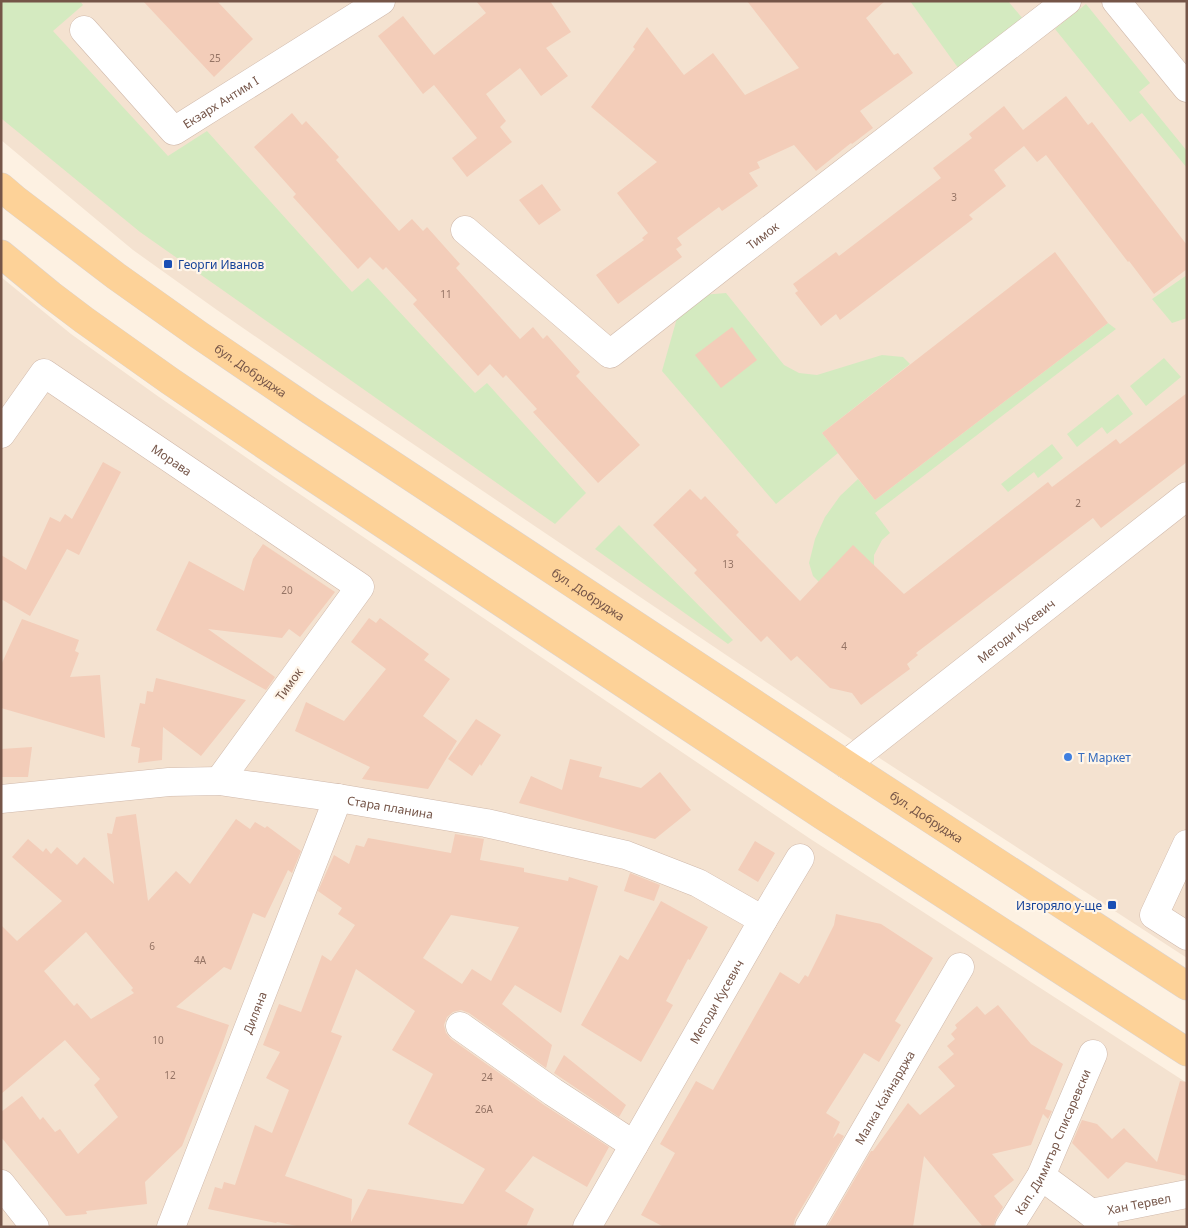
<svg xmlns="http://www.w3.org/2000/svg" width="1188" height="1228" font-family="'Noto Sans',sans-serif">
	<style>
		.residential { fill: #f4e2d0 }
		.green { fill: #d4eac0 }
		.building { fill: #f3cdb9; fill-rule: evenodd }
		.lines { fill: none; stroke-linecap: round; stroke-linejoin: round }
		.minor-casing { stroke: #d0b9ab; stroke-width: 29 }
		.major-casing { stroke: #dbd3cf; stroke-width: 29 }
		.minor { stroke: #fff; stroke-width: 28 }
		.major { stroke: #fdd298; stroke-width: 28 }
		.transit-dot { fill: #1a4fb4; stroke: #fff5e8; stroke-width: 2 }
		.shop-dot { fill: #3f7fe0; stroke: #fff5e8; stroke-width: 2 }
		.labels { text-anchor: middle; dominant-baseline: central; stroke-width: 4.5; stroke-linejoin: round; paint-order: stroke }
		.number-label { font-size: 10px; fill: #947364 }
		.street-label { font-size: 12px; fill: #755548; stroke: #fff5e8 }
		.transit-label { font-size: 12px; fill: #164399; stroke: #fff5e8; text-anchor: start }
		.shop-label { font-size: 12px; fill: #366cbe; stroke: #fff5e8; text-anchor: start }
	</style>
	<rect width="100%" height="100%" fill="#fdf1e2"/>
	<path class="residential" d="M1,1H1187V958L864,748L330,388L217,310L133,250L1,140Z
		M1,277L71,334L159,397L273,476L809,838L1187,1083V1227H1Z"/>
	<path class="green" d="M1,1H80L83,5L53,31L168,156L207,131L352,292L368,278L475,393L487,383L586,493L555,524L140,232L2,119Z
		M910,1H1008L1023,19L961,72Z
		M1086,4L1150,83L1139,92L1187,151V168L1142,113L1130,122L1055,29Z
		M1187,275V318L1172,323L1152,299Z
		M726,293L784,365L799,373L817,375L882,355L903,357L910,364L822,433L838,453L776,504L662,371L677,318L702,295Z
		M1108,323L1116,329L875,513L890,533L882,540L874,555V565L844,607L813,576L809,563L815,539L825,517L840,496L858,479L875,500Z
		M1164,358L1181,377L1146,406L1130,386Z
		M1118,394L1133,414L1107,434L1102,427L1077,447L1067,434Z
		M1052,444L1063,458L1038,478L1034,472L1008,492L1001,484Z
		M619,525L733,640L728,644L595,549Z"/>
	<path class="building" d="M143,1H217L253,39L214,77Z
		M476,1H550L571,32L546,48L568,76L541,96L520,68L486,94L506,121L500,127L512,142L467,177L452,158L477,138L434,85L423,94L378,36L403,16L434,55L486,13Z
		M747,1H885L866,18L894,55L898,53L913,73L860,111L873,128L852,144L851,143L816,171L794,145L757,162L760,168L749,173L758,186L722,211L719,207L677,238L682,245L676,249L682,257L618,304L596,275L644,240L642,238L648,233L617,193L657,162L591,107L635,49L633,47L647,27L684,75L713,53L745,95L799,68Z
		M1066,96L1088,125L1092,122L1187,245V269L1154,294L1129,261L1128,262L1046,155L1037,162L1024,146L994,170L1006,186L969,215L973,219L840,320L836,314L821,326L795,293L798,291L793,284L836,252L839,256L941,178L933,168L972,138L969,134L1004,106L1023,130Z
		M292,113L302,125L306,121L339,157L336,160L399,231L412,219L423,231L427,227L460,264L456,268L520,339L533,327L543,339L547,335L580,372L576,376L640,445L598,483L533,412L537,409L506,375L503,378L490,364L478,376L413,304L417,300L386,267L383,270L370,257L358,269L293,197L296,194L254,147Z
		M542,184L561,210L539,225L519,200Z
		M1055,252L1108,323L875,500L822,433Z
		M732,327L757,360L721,388L695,355Z
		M1187,393V462L1101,528L1093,518L916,653L918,655L907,664L910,669L861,705L852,693L830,688L797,656L791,661L767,636L761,642L694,573L697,570L653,525L690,489L701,500L705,496L739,532L736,535L800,601L853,545L904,594L1048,482L1052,487L1116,439L1120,444Z
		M103,462L121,472L79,555L67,549L30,616L1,599V555L26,570L50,517L60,522L65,514L72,519Z
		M263,544L335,592L300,637L289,629L282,638L208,629L275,677L266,690L156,630L189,561L244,591L253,559Z
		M369,618L376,623L380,618L429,654L424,660L450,679L423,716L457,741L428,789L362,779L370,767L295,731L306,702L344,721L386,669L351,642Z
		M22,619L79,640L75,651L79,653L70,677L100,675L105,738L1,708V665Z
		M156,678L246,700L201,756L163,727L162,760L138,763L140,748L131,746L140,703L145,704L147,691L153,692Z
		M476,719L501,735L481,766L480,764L472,776L448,759Z
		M32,747L28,777H1V749Z
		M570,759L602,767L599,777L641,788L660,772L691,810L655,839L519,803L531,776L562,790Z
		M136,814L148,901L176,871L190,884L236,819L250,829L255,822L265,828L267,826L301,851L292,873L288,870L265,918L253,913L231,970L224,967L176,1007L229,1025L221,1048L182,1146L145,1182L147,1204L86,1211L87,1214L66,1216L1,1137V1112L22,1096L40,1120L43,1117L55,1132L60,1129L78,1154L118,1117L94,1085L100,1079L65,1040L1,1094V925L17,941L62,901L12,857L28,839L43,852L46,848L51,854L57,847L77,865L84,857L114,884L107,833L112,834L116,817ZM86,932L133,988L131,990L134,993L91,1019L77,1003L74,1006L44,971Z
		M455,834L484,839L480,860L524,868V872L568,881L569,877L598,886L561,1013L515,985L502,1004L552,1045L546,1068L469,1013L461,1010L453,1012L447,1017L444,1025L446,1033L451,1039L544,1105L609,1147L587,1187L533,1156L505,1191L534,1209L526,1227H302L277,1222L276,1223L208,1209L215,1187L222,1189L224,1182L235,1185L255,1125L272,1133L289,1090L266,1078L280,1052L263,1045L279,1004L301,1012L322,955L331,961L355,925L338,914L342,908L318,891L334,855L349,864L356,845L364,847L368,838L451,853ZM451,915L519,927L491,981L472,969L462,984L423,958ZM356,969L415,1011L392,1050L433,1074L408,1124L485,1169L463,1204L368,1189L351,1222L352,1199L285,1176L342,1036L331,1032Z
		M755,841L775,853L758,882L738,870Z
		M630,873L660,885L654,901L624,891Z
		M661,901L708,927L690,960L688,959L666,1001L673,1005L641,1062L581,1025L620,955L628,960Z
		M836,914L881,924L933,958L895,1021L901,1025L879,1062L864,1053L826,1113L840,1122L833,1138L838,1133L844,1136L795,1219L793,1227H664L641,1215L675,1153L660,1144L696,1081L713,1090L780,972L799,984L805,975L808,977L834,925Z
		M998,1005L1031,1044L1063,1064L1045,1109L1052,1111L1048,1119L1043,1114L1031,1145L992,1154L1014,1180L994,1196L1003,1207L996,1219L993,1227H983L924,1156L913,1227H827L871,1151H873L908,1103L920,1115L955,1086L938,1067L954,1054L947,1046L955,1039L951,1034L957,1028L955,1025L977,1006L985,1015Z
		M564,1055L626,1105L619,1117L554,1073Z
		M1180,1081L1187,1082V1176L1126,1162L1108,1179L1072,1143L1082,1120L1097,1124L1112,1139L1124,1128L1157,1162Z"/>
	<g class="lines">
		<defs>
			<g id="minor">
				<path d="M1116,1L1187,88"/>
				<path id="s1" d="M84,30L174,131L381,1"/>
				<path id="s2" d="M465,230L610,354L725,264L1067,1"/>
				<path id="s3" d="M1,434L44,373L360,587L219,781"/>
				<path id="s4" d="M846,764L1187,496"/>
				<path id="s5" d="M1,799L169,782L219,781L338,798L486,823L626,855L698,883L763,920"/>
				<path d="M1187,844L1154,915L1187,936"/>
				<path d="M460,1026L553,1092L634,1145"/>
				<path d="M1041,1176L1091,1213L1104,1226"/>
				<path d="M1,1184L35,1227"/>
				<path id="s6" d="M1091,1213L1187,1194"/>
				<path id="s7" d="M171,1227L338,798"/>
				<path id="s8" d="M587,1227L763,920L800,858"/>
				<path id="s9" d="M809,1227L960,967"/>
				<path id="s10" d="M1009,1227L1041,1176L1093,1054"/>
			</g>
			<g id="major">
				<path id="s11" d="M1,187L15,199L116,276L199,335L311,411L846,764L1187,986"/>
				<path d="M1,254L51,295L84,320L170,381L285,459L823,816L1187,1052"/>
			</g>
		</defs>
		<use href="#minor" class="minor-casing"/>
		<use href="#major" class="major-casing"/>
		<use href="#minor" class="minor"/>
		<use href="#major" class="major"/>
	</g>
	<g class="transit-dot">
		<rect x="163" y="259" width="10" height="10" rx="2.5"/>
		<rect x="1107" y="900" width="10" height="10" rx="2.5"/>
	</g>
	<circle class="shop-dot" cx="1068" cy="757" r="5"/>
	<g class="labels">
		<g class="number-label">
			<text x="215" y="58">25</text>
			<text x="954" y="197">3</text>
			<text x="446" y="294">11</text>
			<text x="1078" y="503">2</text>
			<text x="728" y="564">13</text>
			<text x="287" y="590">20</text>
			<text x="844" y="646">4</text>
			<text x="152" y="946">6</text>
			<text x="200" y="960">4А</text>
			<text x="158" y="1040">10</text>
			<text x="170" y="1075">12</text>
			<text x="487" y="1077">24</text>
			<text x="484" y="1109">26А</text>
		</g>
		<g class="street-label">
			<text stroke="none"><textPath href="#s1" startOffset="190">Екзарх Антим I</textPath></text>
			<text stroke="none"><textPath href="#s2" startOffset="384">Тимок</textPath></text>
			<text stroke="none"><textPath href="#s11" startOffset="310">бул. Добруджа</textPath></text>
			<text stroke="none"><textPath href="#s3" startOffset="229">Морава</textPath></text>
			<text stroke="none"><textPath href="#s11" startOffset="715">бул. Добруджа</textPath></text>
			<text stroke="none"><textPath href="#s4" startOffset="216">Методи Кусевич</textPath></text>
			<text transform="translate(289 684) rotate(-54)">Тимок</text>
			<text stroke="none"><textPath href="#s5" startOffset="392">Стара планина</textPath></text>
			<text stroke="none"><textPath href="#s11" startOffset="1120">бул. Добруджа</textPath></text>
			<text stroke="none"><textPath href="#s8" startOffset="260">Методи Кусевич</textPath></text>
			<text stroke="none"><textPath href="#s7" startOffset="230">Диляна</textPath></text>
			<text stroke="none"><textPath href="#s9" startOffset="150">Малка Кайнарджа</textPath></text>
			<text stroke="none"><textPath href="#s10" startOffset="96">Кап. Димитър Списаревски</textPath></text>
			<text stroke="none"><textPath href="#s6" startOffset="49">Хан Тервел</textPath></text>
		</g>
		<g class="transit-label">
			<text x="178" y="264">Георги Иванов</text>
			<text x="1102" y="905" text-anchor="end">Изгоряло у-ще</text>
		</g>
		<g class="shop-label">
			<text x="1078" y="757">Т Маркет</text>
		</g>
	</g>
	<rect width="1188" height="1228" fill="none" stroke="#755548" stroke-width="5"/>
</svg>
